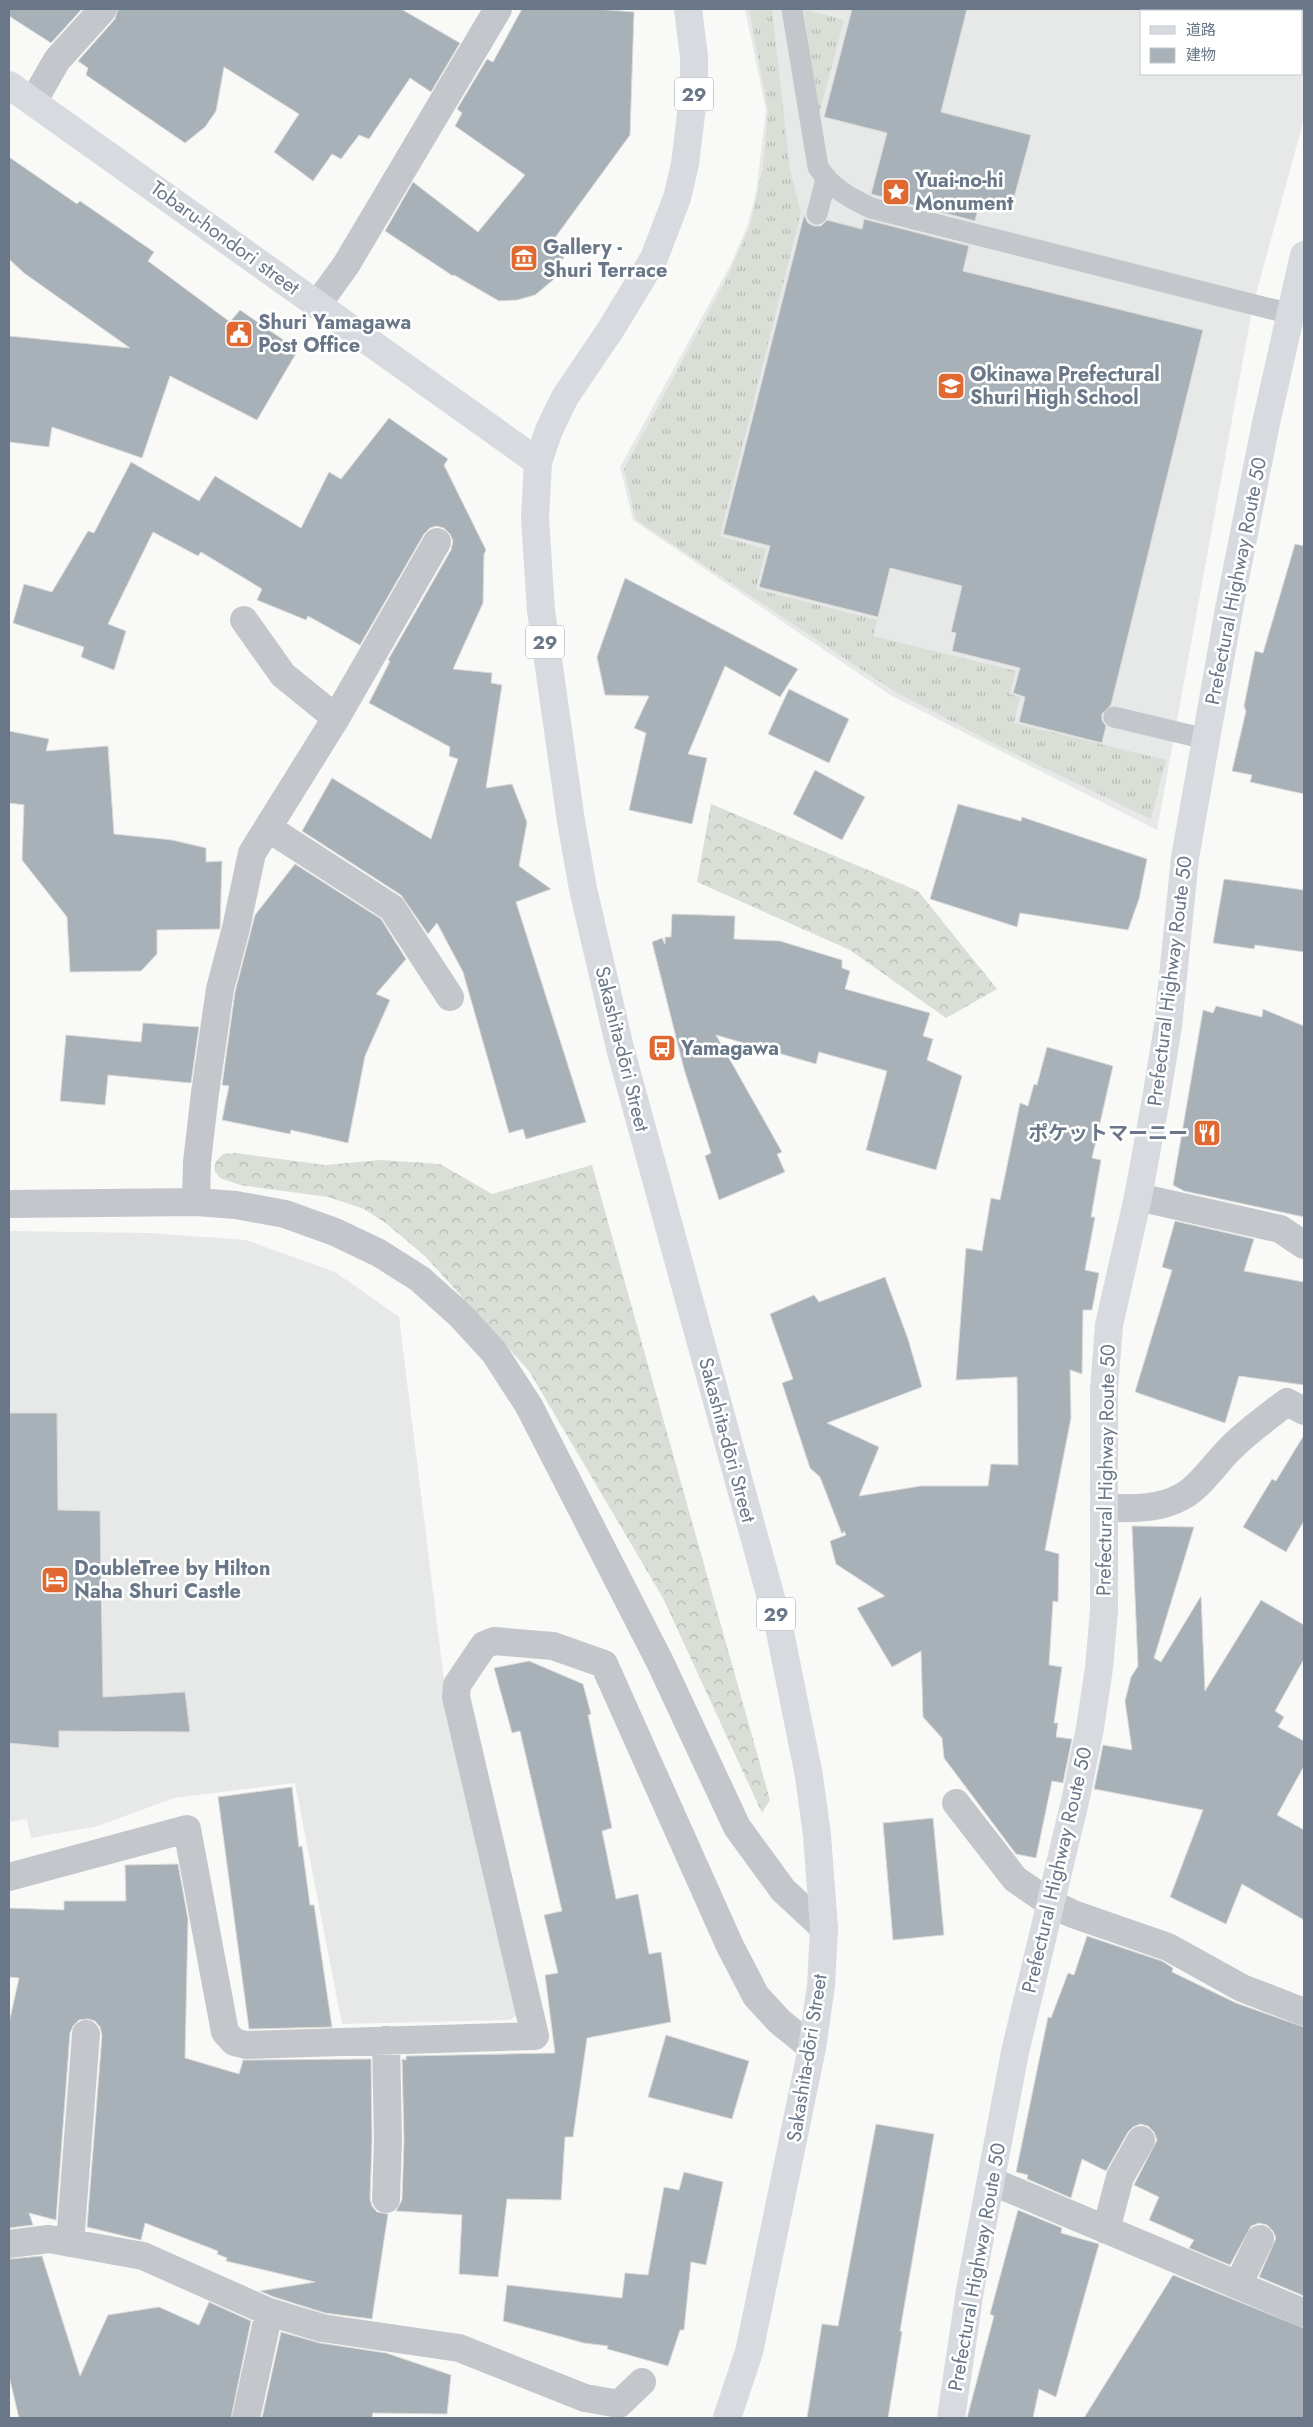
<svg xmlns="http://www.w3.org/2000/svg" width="1313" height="2427" font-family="Jost,'Noto Sans JP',sans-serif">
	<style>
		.built { fill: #e7e8e8; fill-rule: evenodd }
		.grass { fill: url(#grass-tufts) }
		.forest { fill: url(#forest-crowns) }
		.building { fill: #a9b1b8; stroke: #dbdbd9 }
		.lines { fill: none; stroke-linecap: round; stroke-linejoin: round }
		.lane { stroke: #c3c6cb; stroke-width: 21 }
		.street { stroke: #c3c6cb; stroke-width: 28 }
		.secondary { stroke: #d7dbdf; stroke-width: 28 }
		.primary { stroke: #d7dbdf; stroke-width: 28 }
		.labels { text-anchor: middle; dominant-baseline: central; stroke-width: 5; stroke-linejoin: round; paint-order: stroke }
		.shield { fill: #fff; stroke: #96a0ac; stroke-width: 1 }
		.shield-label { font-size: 19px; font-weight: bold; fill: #697788 }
		.poi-label { font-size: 20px; font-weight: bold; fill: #697788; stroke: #fff; text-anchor: start }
		.street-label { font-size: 20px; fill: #697788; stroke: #fff }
	</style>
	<defs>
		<pattern id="grass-tufts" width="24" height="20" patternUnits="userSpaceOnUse" patternTransform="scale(1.25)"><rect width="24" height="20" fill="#d9ded6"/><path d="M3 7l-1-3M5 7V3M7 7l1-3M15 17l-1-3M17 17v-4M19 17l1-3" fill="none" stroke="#b4b9b3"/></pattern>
		<pattern id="forest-crowns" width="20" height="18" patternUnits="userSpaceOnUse" patternTransform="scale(1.25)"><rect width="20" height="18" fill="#d9ded6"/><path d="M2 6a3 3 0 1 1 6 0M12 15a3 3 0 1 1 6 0" fill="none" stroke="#b4b9b3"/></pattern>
	</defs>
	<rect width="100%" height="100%" fill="#f9f9f7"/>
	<path class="built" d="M745,9H1304V119L1253,305L1157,830L892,696L633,520L620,467L731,264L747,227L756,193L766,110ZM1142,11H1302V74H1142Z
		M9,1231L149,1233L246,1240L335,1272L399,1317L444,1680L523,2010L510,2020L342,2024L295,1783L174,1798L98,1826L31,1838L27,1819L9,1822Z"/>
	<path class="grass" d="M749,9H772L790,170L801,212L720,536L766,549L756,589L877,620L873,636L1016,671L1010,694L1020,697L1014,723L1166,760L1151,819L1003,748L894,691L636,520L624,469L726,280L750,226L763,166L768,111Z
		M804,9L844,20L818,118Z"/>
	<path class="forest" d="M711,804L918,891L997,989L946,1018L850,950L697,882Z
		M236,1153L325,1165L381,1160L440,1164L492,1194L592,1165L770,1800L762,1813L663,1598L529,1371L425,1256L387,1224L364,1209L328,1197L240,1185L220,1178L214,1170L216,1161L223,1154Z"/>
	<path class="building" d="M9,9H82L51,43L9,16Z
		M118,9H401L460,43L431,92L410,78L369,139L359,135L341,159L332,154L313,181L274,152L299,114L224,67L216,111L205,127L185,143L86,75L88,68L78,61L115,19Z
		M522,9H597L634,12L630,135L554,239L568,248L553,280L535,295L517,300L499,301L454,275L453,276L385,231L413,182L478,232L525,175L455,126L462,113L457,109L487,59L493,62Z
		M852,9H967L941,112L1031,135L1010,213L979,205L975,221L871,194L887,133L824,117Z
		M9,157L77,204L80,201L154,252L148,261L230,322L240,310L298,350L257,420L170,376L142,458L52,427L49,447L9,442V336L130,348L24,273L9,259Z
		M804,215L808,223L814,226H821L827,220L862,229L864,219L969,246L963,271L1203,330L1111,705L1102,714V720L1106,726L1102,743L1019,722L1025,697L1013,693L1020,668L952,651L956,633L951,632L962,586L890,568L878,617L759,587L770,546L723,534Z
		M389,418L448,459L444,465L486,550L484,554L483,603L453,669L492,673L491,683L502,685L486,788L512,784L527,822L519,866L551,889L516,902L586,1122L526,1139L523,1129L509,1133L463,972L437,923L428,934L401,895L302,831L332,778L431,839L458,759L449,756L450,747L369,703L390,661L388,660L451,550L453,541L450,534L444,528L436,526L430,528L424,534L360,645L308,616L306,620L257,600L262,589L201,552L198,556L153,532L108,624L126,631L114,670L81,657L84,647L13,623L24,584L52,592L88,531L94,533L131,462L199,501L215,476L301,528L329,472L341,479Z
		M1295,544L1304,546V794L1250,782L1252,775L1232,771L1246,711L1244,706L1255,651L1263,653Z
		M625,578L798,669L780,697L725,666L688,754L707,758L692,824L629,810L646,733L634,728L649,696L605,695L597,657Z
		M789,689L849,719L829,763L768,734Z
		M9,731L49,739L46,751L108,746L114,834L172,840L206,848V862L222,861L220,929L157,930V954L141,971L70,972L67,917L22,860L24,805L9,803Z
		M815,770L865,797L842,840L793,814Z
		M958,804L1021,821L1022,817L1147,859L1139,899L1128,930L1020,913L1017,927L930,899Z
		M295,864L381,919L406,959L376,994L390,1000L365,1056L348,1143L291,1130L290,1134L222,1120L229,1086L222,1085L235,992L255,915Z
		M1224,879L1304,890V952L1255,945L1254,949L1213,943Z
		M672,914L735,916L734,939L780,941L842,960V968L850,971L845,989L930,1013L923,1036L933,1039L927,1060L962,1076L936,1170L866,1150L887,1071L819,1052L816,1064L716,1035L782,1152L777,1154L785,1172L719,1200L705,1156L711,1153L684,1069L652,942L662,938L665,944V937H671Z
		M1216,1006L1262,1017L1263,1009L1304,1026V1217L1184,1191L1173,1185L1203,1010L1213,1013Z
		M143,1023L199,1027L191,1083L108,1075L105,1105L60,1101L66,1035L141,1042Z
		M1047,1047L1113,1066L1092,1158L1101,1160L1091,1217H1095L1085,1270L1099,1273L1092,1310H1083L1082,1374L1070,1370L1071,1418L1045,1550L1059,1554L1058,1602L1053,1601L1049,1665L1062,1667L1054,1723H1058L1056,1737L1072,1739L1063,1783L1052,1781L1036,1858L1016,1854L944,1758L942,1738L923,1717L921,1651L892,1667L857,1608L885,1596L836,1564L830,1541L846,1535L844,1531L842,1534L820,1477L810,1468L782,1383L793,1379L770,1314L814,1295L819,1302L885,1277L908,1339L922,1387L827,1423L879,1447L859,1496L921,1486H988L991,1464L1018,1465L1017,1377L956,1380L966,1248L982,1251L991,1198L1000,1200L1020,1103L1028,1106L1034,1084L1037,1085Z
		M1175,1221L1254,1239L1244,1271L1304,1282V1385L1239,1376L1225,1423L1135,1392L1172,1270L1162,1267Z
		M9,1413H57L58,1510L100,1511L103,1697L185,1692L190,1732L59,1731V1748L9,1743Z
		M1304,1435V1521L1286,1552L1243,1527L1272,1479L1276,1481Z
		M1132,1526L1194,1527L1154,1658L1161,1662L1201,1596L1205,1691L1261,1600L1304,1625V1659L1275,1711L1284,1717L1278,1727L1304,1741V1766L1277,1815L1304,1830V1920L1242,1884L1226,1924L1170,1897L1203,1810L1094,1789L1103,1745L1132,1750L1125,1701L1131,1677L1138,1666Z
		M529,1661L583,1684L591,1714L588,1715L612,1828L602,1831L616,1899L638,1894L649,1954L661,1952L671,2022L587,2038L573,2137H565L561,2200L507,2199L498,2277L459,2274L462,2215L396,2211L402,2200L404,2140L402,2059L406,2060V2056L555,2053L545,1975L558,1973L544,1915L562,1911L520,1731L512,1733L494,1668Z
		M292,1787L299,1847L302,1846L310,1905H314L332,2027L249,2029L218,1797Z
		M933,1818L944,1935L893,1940L883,1823Z
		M178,1864L188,1919L185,2058L239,2074L243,2060L371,2059L372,2140L370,2199L372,2206L377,2212L388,2214L372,2319L325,2313L274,2297L260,2291L315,2282L226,2261L227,2258L217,2254L218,2251L145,2223L141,2240L87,2227L102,2035L100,2027L95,2021L88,2019L79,2020L73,2026L70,2033L56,2220L29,2213L33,2225L9,2228V2023L19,1978L9,1977V1908L64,1910V1901H126L125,1865Z
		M1087,1936L1162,1961L1173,1968L1172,1972L1236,2003L1304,2027V2296L1259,2277L1276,2238L1273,2231L1267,2225L1259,2223L1251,2226L1230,2265L1189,2248L1194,2240L1149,2220L1159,2197L1134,2185L1157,2140L1154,2132L1148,2126L1140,2124L1133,2127L1128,2132L1106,2171L1082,2159L1071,2198L1027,2179L1028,2175L1016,2172L1048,2017L1051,2018L1068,1973L1074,1975Z
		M666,2035L749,2061L732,2119L648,2097Z
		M876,2124L934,2134L900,2331L902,2332L888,2418H807L822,2324L838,2326Z
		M684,2172L723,2182L706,2265L691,2262L684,2330H680L668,2366L607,2349L608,2346L584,2343L503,2321L507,2285L622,2298L625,2273L648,2275L664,2187L679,2190Z
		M1018,2210L1062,2228L1061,2233L1099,2244L1056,2397L1039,2389L1033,2418H967L994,2316L990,2314Z
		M42,2256L80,2376L108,2315L159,2307L199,2325L209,2302L251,2321L231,2418H19L9,2376V2259Z
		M1173,2275L1304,2328V2418H1084Z
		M281,2332L320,2343L386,2353L451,2375L447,2414L373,2413L372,2418H262Z"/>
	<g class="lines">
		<path class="lane" d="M792,9L818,167C831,188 850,198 871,208L1291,314
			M817,214L826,179
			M1114,717L1206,739"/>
		<path class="street" d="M33,102L57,60L103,9
			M317,305L346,265L498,9
			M336,718L437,542
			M268,828L392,908L450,997
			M1138,1197L1280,1229L1304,1245
			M196,1202L197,1162L205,1093L220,989L236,928L252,853L336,718L283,675L244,620
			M9,1204L196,1202L236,1205L285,1214L335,1232L379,1253L420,1279L460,1315L494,1352L529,1406L660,1662L737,1827L783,1890L824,1928
			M1105,1507C1134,1510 1170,1509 1193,1489C1208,1476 1219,1459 1233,1446C1249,1430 1269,1416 1287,1402L1304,1411
			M956,1803L1015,1879L1050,1903L1073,1914L1168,1947L1242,1988L1304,2012
			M9,1877L187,1829L225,2032L234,2042L246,2045L535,2036L456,1697L457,1685L484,1645L494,1641L553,1646L604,1664L730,1946L756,1996L779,2021L812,2048
			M991,2181L1304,2313
			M386,2199L388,2140L386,2040
			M1106,2230L1120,2177L1141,2140
			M70,2243L86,2034
			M9,2244L49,2239L143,2256L269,2312L322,2328L459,2348L585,2398L619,2404L642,2382
			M1238,2285L1260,2239
			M246,2418L269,2312"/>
		<path class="secondary" d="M9,85L538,462
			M951,2418L970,2290L1015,2052L1076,1797L1090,1728L1099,1668L1104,1610V1390L1109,1325L1138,1197L1156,1099L1168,1026L1185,858L1229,609L1266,423L1304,255"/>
		<path class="primary" d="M688,9L694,56V90L685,164L677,198L654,258L611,329L565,397L549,430L538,462L535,518L541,611L571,821L583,889L620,1048L779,1627L809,1776L817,1835L824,1928L821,1986L812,2048L749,2352L727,2418"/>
	</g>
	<defs>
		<symbol id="sight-square" viewBox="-11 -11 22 22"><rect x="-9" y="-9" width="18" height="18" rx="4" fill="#e06931" stroke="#fff"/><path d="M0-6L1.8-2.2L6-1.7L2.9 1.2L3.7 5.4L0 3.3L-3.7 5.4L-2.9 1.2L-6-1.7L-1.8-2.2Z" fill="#fff"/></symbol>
		<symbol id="museum-square" viewBox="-11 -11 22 22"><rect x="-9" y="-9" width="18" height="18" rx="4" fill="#e06931" stroke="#fff"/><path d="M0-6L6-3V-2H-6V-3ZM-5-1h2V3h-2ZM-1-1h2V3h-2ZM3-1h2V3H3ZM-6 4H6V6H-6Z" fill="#fff"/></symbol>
		<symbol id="civic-square" viewBox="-11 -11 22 22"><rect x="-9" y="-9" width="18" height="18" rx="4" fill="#e06931" stroke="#fff"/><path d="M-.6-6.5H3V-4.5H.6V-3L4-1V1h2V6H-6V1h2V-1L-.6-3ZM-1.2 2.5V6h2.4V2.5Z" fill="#fff"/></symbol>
		<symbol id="school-square" viewBox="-11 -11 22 22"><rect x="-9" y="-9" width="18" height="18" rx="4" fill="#e06931" stroke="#fff"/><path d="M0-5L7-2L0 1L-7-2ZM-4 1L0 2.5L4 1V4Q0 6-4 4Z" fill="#fff"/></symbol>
		<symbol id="bus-square" viewBox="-11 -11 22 22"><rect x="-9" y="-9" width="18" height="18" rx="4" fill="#e06931" stroke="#fff"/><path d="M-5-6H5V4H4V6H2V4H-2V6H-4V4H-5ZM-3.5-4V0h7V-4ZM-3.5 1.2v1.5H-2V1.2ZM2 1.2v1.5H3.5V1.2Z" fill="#fff"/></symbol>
		<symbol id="restaurant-square" viewBox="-11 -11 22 22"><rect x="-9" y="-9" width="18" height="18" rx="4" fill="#e06931" stroke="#fff"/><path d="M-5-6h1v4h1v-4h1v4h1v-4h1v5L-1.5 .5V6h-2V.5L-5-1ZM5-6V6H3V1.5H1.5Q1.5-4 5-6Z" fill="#fff"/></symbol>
		<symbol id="hotel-square" viewBox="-11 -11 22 22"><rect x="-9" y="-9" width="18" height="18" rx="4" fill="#e06931" stroke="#fff"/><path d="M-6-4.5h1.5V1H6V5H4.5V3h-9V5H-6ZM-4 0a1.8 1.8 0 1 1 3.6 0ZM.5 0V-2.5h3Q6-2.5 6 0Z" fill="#fff"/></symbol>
	</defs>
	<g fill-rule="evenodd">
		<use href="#sight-square" x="880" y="176" width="32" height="32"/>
		<use href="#museum-square" x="508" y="242" width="32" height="32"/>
		<use href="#civic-square" x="223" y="318" width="32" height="32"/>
		<use href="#school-square" x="935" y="370" width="32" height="32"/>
		<use href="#bus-square" x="646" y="1032" width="32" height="32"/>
		<use href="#restaurant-square" x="1191" y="1117" width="32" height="32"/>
		<use href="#hotel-square" x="39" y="1564" width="32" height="32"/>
	</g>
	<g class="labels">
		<g class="shield">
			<rect x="675" y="77.5" width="38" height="33" rx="4"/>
			<rect x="526" y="625.5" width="38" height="33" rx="4"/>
			<rect x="757" y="1597.5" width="38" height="33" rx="4"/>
		</g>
		<g class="shield-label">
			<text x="694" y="94">29</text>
			<text x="545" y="642">29</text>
			<text x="776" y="1614">29</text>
		</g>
		<g class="poi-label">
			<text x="915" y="180">Yuai-no-hi<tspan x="915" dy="23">Monument</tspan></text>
			<text x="543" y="247">Gallery -<tspan x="543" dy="23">Shuri Terrace</tspan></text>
			<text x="258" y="322">Shuri Yamagawa<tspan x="258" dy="23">Post Office</tspan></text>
			<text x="970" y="374">Okinawa Prefectural<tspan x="970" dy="23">Shuri High School</tspan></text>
			<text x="681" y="1048">Yamagawa</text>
			<text x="1188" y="1133" text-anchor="end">ポケットマーニー</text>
			<text x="74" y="1568">DoubleTree by Hilton<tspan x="74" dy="23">Naha Shuri Castle</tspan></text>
		</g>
		<g class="street-label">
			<text transform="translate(225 238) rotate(36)">Tobaru-hondori street</text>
			<text transform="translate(1236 581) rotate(-79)">Prefectural Highway Route 50</text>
			<text transform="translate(1170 981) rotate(-83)">Prefectural Highway Route 50</text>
			<text transform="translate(622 1049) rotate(76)">Sakashita-dōri Street</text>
			<text transform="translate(727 1440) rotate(75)">Sakashita-dōri Street</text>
			<text transform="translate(1106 1470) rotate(-89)">Prefectural Highway Route 50</text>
			<text transform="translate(1057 1870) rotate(-77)">Prefectural Highway Route 50</text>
			<text transform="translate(807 2058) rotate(-81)">Sakashita-dōri Street</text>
			<text transform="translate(977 2267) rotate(-80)">Prefectural Highway Route 50</text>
		</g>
	</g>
	<rect width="1313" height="2427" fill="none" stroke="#697788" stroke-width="20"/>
	<rect x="1140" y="10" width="162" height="65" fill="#ffffff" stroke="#c3c9cf"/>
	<rect x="1150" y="26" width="25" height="8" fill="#d7dbdf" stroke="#c3c9cf"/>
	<text x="1186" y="35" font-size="15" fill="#697788">道路</text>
	<rect x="1150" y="48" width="25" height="15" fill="#a9b1b8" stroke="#c3c9cf"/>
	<text x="1186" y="60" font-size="15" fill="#697788">建物</text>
</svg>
